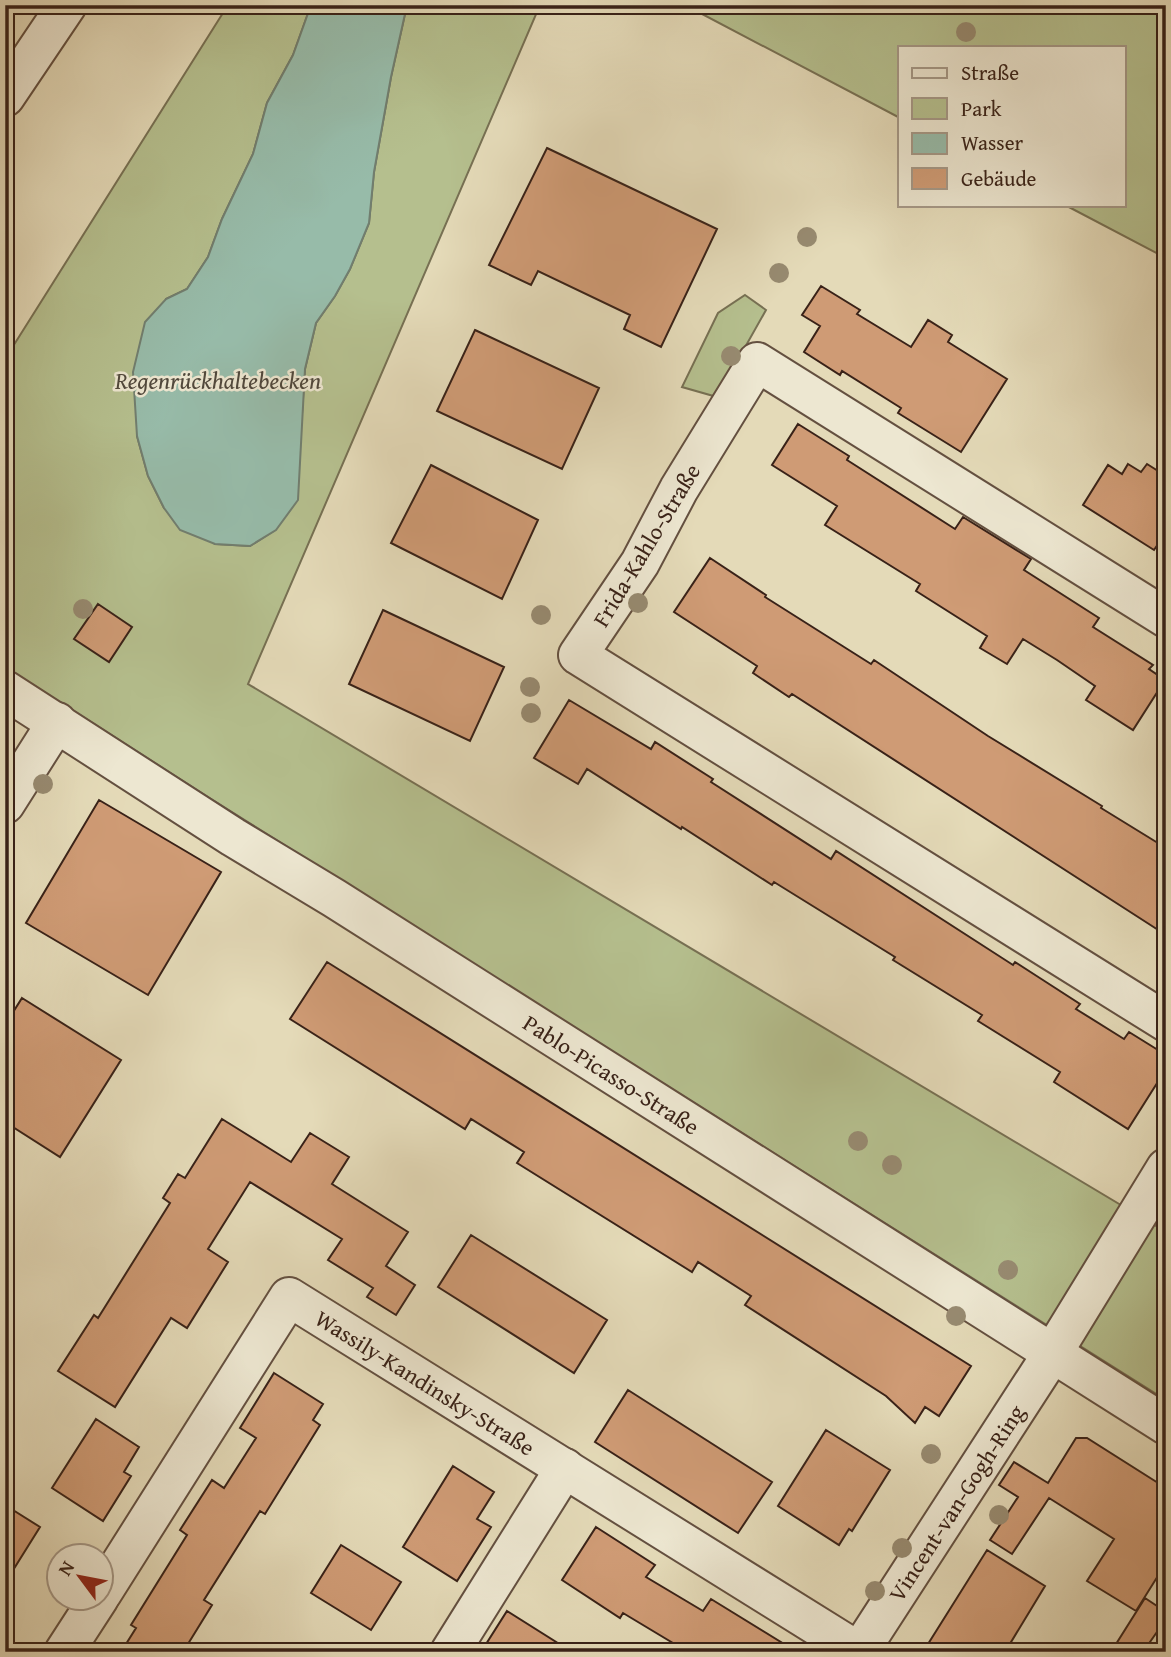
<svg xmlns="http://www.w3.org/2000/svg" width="1171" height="1657" font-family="'Gentium Book Plus',serif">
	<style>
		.green { fill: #b5bf8e; stroke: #777053; stroke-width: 2 }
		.water { fill: #97bba9; stroke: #717e6f; stroke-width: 2 }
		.building { fill: #cf9b75; stroke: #392218; stroke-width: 2 }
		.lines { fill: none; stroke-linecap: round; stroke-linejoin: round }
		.minor-casing { stroke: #645040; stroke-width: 42 }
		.minor { stroke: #ede7d1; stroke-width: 38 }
		.tree { fill: #978a70 }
		.labels { text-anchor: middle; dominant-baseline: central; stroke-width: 5; stroke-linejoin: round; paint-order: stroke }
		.street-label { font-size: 23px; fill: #392218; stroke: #ede7d1 }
		.water-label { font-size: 24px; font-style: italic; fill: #50483c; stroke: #ede7d1 }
	</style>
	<rect width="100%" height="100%" fill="#e4dab8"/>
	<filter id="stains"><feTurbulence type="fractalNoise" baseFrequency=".00286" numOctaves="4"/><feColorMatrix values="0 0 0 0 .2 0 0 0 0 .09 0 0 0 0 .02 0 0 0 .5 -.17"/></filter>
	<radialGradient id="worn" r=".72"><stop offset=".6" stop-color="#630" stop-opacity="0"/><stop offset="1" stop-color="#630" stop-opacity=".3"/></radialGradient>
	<path class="green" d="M228,5H311L293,55L267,103L253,154L222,219L208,257L187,289L166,299L137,436L148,476L164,508L215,544L250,546L275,530L302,414L305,369L316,323L335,296L350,269L369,223L374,172L391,77L407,5H540L248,684L1166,1232V1400L208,797L5,667V359Z
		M685,5H1166V258L1065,205H1124V47H900V118Z
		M745,295L766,310L717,397L682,387L718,313Z"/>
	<path class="water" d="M311,5H407L391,77L374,172L369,223L350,269L335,296L316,323L305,369L298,500L276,530L250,546L215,544L180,530L164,508L148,476L137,436L133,372L145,322L166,299L187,289L208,257L222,219L253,154L267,103L293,55Z"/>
	<path class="building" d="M547,148L717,229L661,347L624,329L630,315L538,271L531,285L489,265Z
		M821,286L860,310L857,314L911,347L928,320L952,335L948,342L1007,379L961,452L898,413L901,408L842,371L840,375L804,352L820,326L802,315Z
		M475,330L599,388L562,469L437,411Z
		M798,424L849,456L847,460L955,529L963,517L1031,559L1024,570L1099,618L1093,627L1153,665L1149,669L1165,680L1133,730L1086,700L1095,686L1057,660L1023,639L1007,664L980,648L987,636L916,591L920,584L825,525L837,506L772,465Z
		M1128,464L1141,472L1147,464L1166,476V532L1154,550L1083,505L1108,465L1122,474Z
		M431,465L538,520L502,599L391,543Z
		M710,558L766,595L765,597L871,664L874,660L988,736L1102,806L1101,808L1166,848V935L792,694L789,697L753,673L757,666L674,612Z
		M98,604L132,627L109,662L74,639Z
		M383,610L504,667L470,741L349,684Z
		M569,700L651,749L655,742L713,779L711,782L831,859L836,851L1013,965L1015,962L1046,982L1080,1004L1076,1009L1124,1039L1129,1032L1166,1055V1069L1128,1129L1054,1082L1060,1072L978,1021L982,1015L893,960L895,957L774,882L772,885L682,827L681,829L587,769L578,784L534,758Z
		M99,800L221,872L148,995L26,923Z
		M327,962L971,1366L939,1416L925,1407L915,1423L886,1396L745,1305L751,1296L698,1262L692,1272L517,1163L524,1152L471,1119L465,1129L290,1019Z
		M22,998L121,1060L60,1157L5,1122V1025Z
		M222,1119L291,1162L310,1133L349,1157L332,1184L408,1232L386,1266L415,1285L396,1315L367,1297L373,1288L328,1260L342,1239L250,1182L208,1249L228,1262L187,1328L171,1318L115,1407L58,1371L94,1315L98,1318L170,1203L163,1198L178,1174L185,1178Z
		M471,1235L607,1320L574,1373L438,1287Z
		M274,1373L323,1404L313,1420L320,1425L265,1514L260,1511L204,1600L212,1605L183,1652H121L136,1628L131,1625L187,1535L180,1530L212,1480L224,1488L256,1438L240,1428Z
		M628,1390L772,1482L738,1533L595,1442Z
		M96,1419L139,1447L124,1472L131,1476L103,1521L52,1488Z
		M826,1430L890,1470L852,1531L849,1529L839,1545L778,1506Z
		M1076,1438H1087L1166,1488V1563L1136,1611L1087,1581L1114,1539L1049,1498L1012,1554L990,1540L1018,1497L999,1485L1014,1462L1048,1483Z
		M453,1466L494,1492L477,1519L491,1527L457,1581L403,1547Z
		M5,1505L40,1527L5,1583Z
		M596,1527L655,1565L646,1577L703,1611L711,1599L797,1652H688L623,1613L620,1618L562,1580Z
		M341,1545L401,1582L371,1630L311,1593Z
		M987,1550L1045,1586L1005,1652H923Z
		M1145,1598L1166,1612V1619L1143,1652H1111Z
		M507,1611L572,1652H481Z"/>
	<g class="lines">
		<defs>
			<g id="minor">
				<path d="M5,97L67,5"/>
				<path d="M1166,618L757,362L679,489L640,563L578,655L1166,1022"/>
				<path id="s1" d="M5,690L233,837L334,898L1166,1425"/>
				<path d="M5,804L57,722"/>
				<path id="s2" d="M102,1593L289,1297L859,1652"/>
				<path d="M64,1652L99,1598"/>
				<path d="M450,1652L565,1468"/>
				<path id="s3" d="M859,1652L1052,1354L1166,1168"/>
			</g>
		</defs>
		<use href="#minor" class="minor-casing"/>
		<use href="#minor" class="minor"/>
	</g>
	<g class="tree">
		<circle cx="966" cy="32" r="10"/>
		<circle cx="807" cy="237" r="10"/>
		<circle cx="779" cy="273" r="10"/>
		<circle cx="731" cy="356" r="10"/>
		<circle cx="638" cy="603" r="10"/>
		<circle cx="83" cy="609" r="10"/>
		<circle cx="541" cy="615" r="10"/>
		<circle cx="530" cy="687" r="10"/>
		<circle cx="531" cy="713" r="10"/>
		<circle cx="43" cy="784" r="10"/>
		<circle cx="858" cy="1141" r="10"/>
		<circle cx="892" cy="1165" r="10"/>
		<circle cx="1008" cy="1270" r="10"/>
		<circle cx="956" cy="1316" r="10"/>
		<circle cx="931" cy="1454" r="10"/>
		<circle cx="999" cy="1515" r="10"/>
		<circle cx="902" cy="1548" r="10"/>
		<circle cx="875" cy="1591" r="10"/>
	</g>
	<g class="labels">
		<g class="street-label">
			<text transform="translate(646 545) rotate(-59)">Frida-Kahlo-Straße</text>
			<text stroke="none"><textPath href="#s1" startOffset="718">Pablo-Picasso-Straße</textPath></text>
			<text stroke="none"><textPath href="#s2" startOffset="511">Wassily-Kandinsky-Straße</textPath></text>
			<text stroke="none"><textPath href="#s3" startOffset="178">Vincent-van-Gogh-Ring</textPath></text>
		</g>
		<g class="water-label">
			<text x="218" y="380">Regenrückhaltebecken</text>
		</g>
	</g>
	<rect width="1171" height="1657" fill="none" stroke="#e4dab8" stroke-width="28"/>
	<rect x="7" y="7" width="1157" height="1643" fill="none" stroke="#392218" stroke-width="3.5"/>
	<rect x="14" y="14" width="1143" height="1629" fill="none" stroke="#392218" stroke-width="2"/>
	<rect x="898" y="46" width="228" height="161" fill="#ede7d1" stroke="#a59887" stroke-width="2"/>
	<rect x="912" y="68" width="35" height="10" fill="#ede7d1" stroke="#a59887" stroke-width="2"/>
	<text x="961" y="80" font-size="21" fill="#392218">Straße</text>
	<rect x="912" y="98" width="35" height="21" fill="#b5bf8e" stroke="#a59887" stroke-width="2"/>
	<text x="961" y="116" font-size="21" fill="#392218">Park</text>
	<rect x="912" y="133" width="35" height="21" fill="#97bba9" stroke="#a59887" stroke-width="2"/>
	<text x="961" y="150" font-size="21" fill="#392218">Wasser</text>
	<rect x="912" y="168" width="35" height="21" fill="#cf9b75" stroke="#a59887" stroke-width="2"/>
	<text x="961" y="186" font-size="21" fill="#392218">Gebäude</text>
	<g transform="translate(80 1577) rotate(302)"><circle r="33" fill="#ede7d1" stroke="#a59887" stroke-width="2"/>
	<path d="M0-5L12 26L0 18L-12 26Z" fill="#8f2418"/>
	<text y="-10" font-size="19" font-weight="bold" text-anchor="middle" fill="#392218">N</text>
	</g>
	<rect width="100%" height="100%" filter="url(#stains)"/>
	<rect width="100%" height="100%" fill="url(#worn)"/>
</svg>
